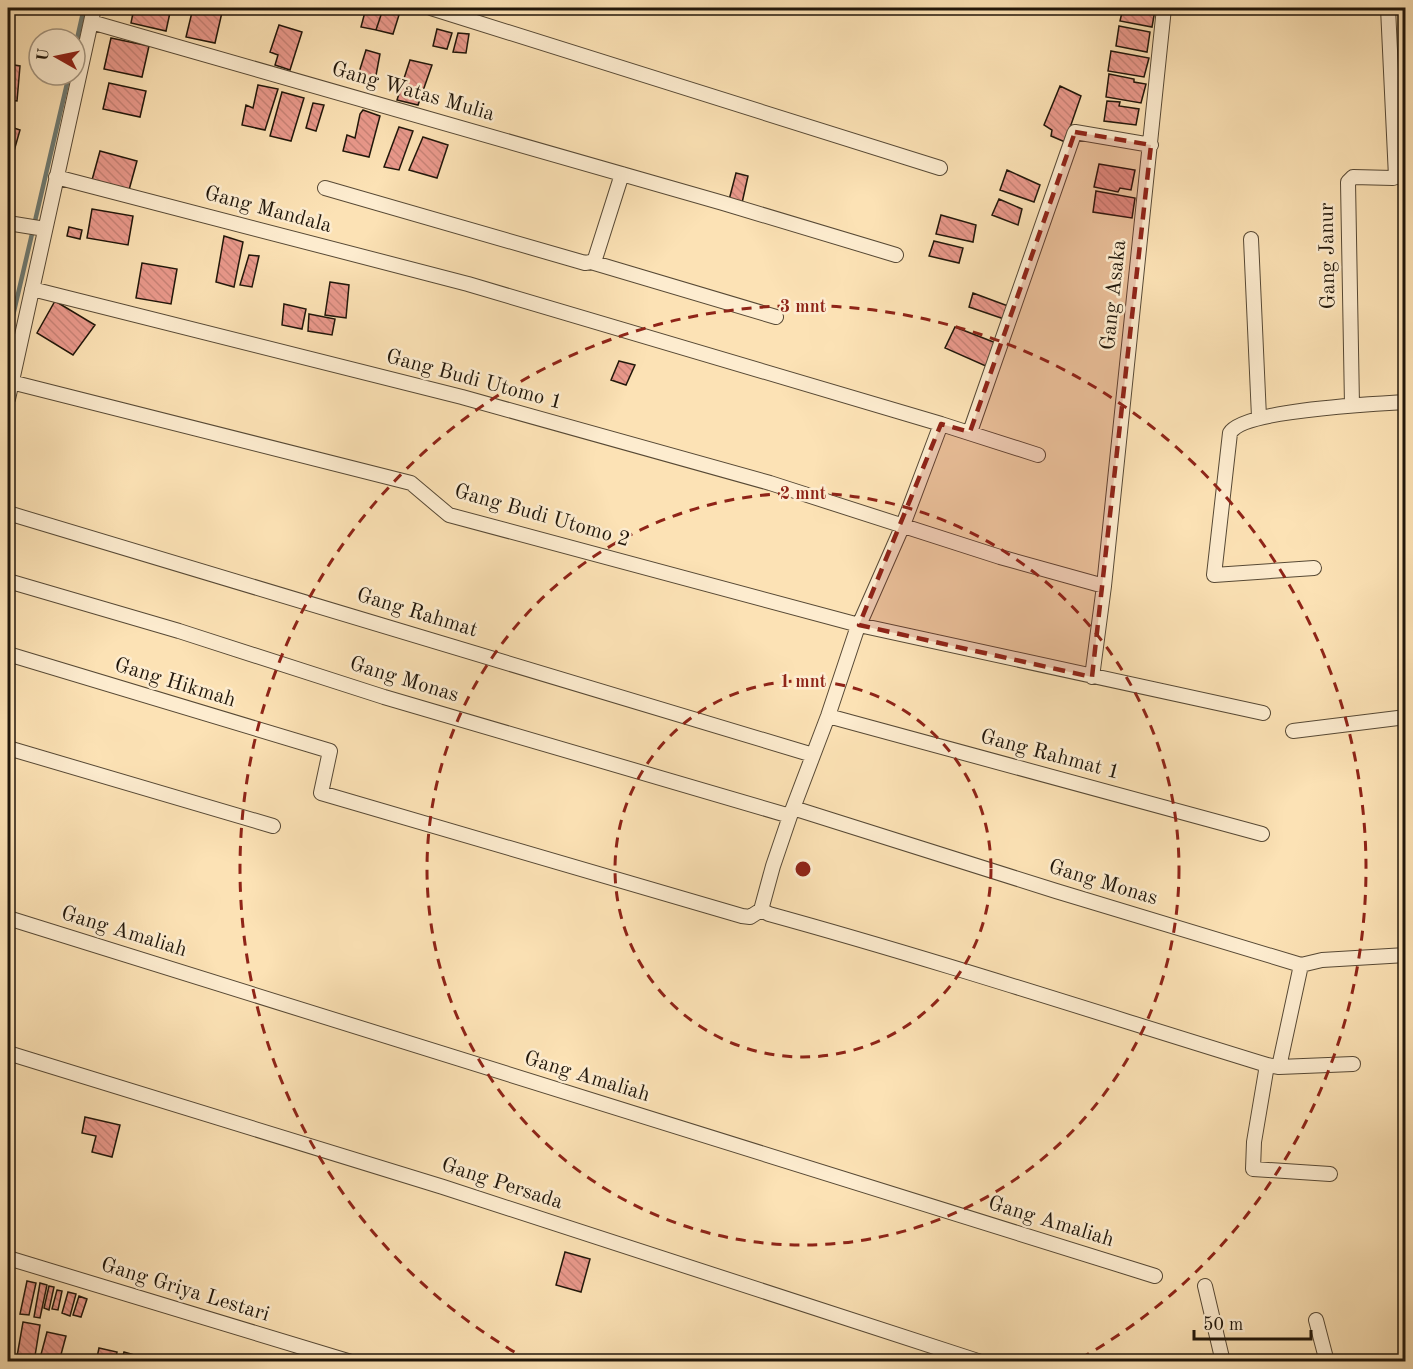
<svg xmlns="http://www.w3.org/2000/svg" width="1413" height="1369" font-family="'Old Standard TT',serif">
	<style>
		.lines { fill: none; stroke-linecap: round; stroke-linejoin: round }
		.stream { stroke: #6e7a72; stroke-width: 4.5 }
		.building { fill: url(#building-back-hatch); stroke: #20160a; stroke-width: 1.5 }
		.street-casing { stroke: #574935; stroke-width: 16 }
		.street { stroke: #fdeccf; stroke-width: 14 }
		.marked { fill: #8f2418; fill-opacity: 0.2; stroke: #8f2418; stroke-width: 4.5; stroke-dasharray: 12 8; stroke-linejoin: round }
		.ring { fill: none; stroke: #8f2418; stroke-width: 3; stroke-dasharray: 10 8 }
		.labels { text-anchor: middle; dominant-baseline: central; stroke-width: 5; stroke-linejoin: round; paint-order: stroke }
		.street-label { font-size: 21px; fill: #20160a; stroke: #fdeccf }
		.centre { fill: #8f2418; stroke: #fdeccf; stroke-width: 3 }
		.ring-label { font-size: 18px; text-anchor: middle; font-weight: bold; fill: #8f2418; stroke: #fdeccf; stroke-width: 5; stroke-linejoin: round; paint-order: stroke }
	</style>
	<defs>
		<pattern id="building-back-hatch" width="6" height="6" patternUnits="userSpaceOnUse" patternTransform="scale(1.5)"><rect width="6" height="6" fill="#ea998c"/><path d="M-1 5l2 2M0 0l6 6M5-1l2 2" fill="none" stroke="#c88377"/></pattern>
	</defs>
	<rect width="100%" height="100%" fill="#fce2b5"/>
	<filter id="stains"><feTurbulence type="fractalNoise" baseFrequency=".00333" numOctaves="4"/><feColorMatrix values="0 0 0 0 .2 0 0 0 0 .09 0 0 0 0 .02 0 0 0 .5 -.17"/></filter>
	<radialGradient id="worn" r=".72"><stop offset=".6" stop-color="#630" stop-opacity="0"/><stop offset="1" stop-color="#630" stop-opacity=".3"/></radialGradient>
	<g class="lines">
		<path class="stream" d="M75,48L84,8
			M8,337L69,75"/>
	</g>
	<path class="building" d="M134,8H171L166,31L131,23Z
		M193,8H223L215,43L186,37Z
		M366,8L383,9L376,30L361,27Z
		M1123,8L1155,10L1152,27L1120,21Z
		M383,9L399,15L393,34L376,30Z
		M279,25L302,32L290,70L275,65L278,55L270,52Z
		M1119,26L1150,32L1147,52L1116,46Z
		M437,29L452,33L447,49L433,46Z
		M458,33L469,34L466,53L453,52Z
		M111,38L149,46L142,77L104,69Z
		M1399,42H1406V62H1401Z
		M366,50L380,54L374,86L356,82Z
		M1111,51L1149,58L1144,77L1108,71Z
		M410,60L432,65L418,105L397,100Z
		M8,64L20,66L17,101L8,100Z
		M1109,74L1134,79V82L1146,84L1141,103L1106,97Z
		M109,83L146,91L140,117L103,109Z
		M258,85L278,89L265,130L242,125L246,105L253,108Z
		M1060,86L1081,96L1065,142L1051,136L1052,130L1044,125Z
		M282,92L304,98L291,141L270,136Z
		M1107,101L1120,102L1119,106L1139,109L1136,125L1104,121Z
		M313,103L324,105L316,131L306,128Z
		M363,110L380,116L369,157L343,151L347,135L355,138L360,114Z
		M8,126L20,130L14,151L8,149Z
		M399,127L413,131L399,170L384,167Z
		M423,137L448,145L437,178L409,170Z
		M100,151L137,161L129,190L92,180Z
		M1099,164L1135,170L1131,190L1120,188L1118,192L1094,187Z
		M1007,170L1040,185L1034,202L1000,190Z
		M736,173L748,176L742,203L729,200Z
		M1096,191L1135,198L1132,218L1093,212Z
		M999,199L1022,209L1018,225L992,215Z
		M92,209L133,216L128,245L87,238Z
		M941,215L976,225L973,242L936,234Z
		M69,227L82,230L80,239L67,236Z
		M224,236L243,242L234,287L216,282Z
		M934,241L963,248L959,263L929,256Z
		M249,255L259,256L252,287L240,285Z
		M142,263L177,269L171,304L136,298Z
		M330,282L349,285L346,318L325,315Z
		M973,293L1008,306L1004,319L969,307Z
		M55,301L95,325L73,355L37,333Z
		M284,304L306,309L302,329L282,325Z
		M309,314L335,319L332,335L308,331Z
		M955,327L996,343L988,367L945,348Z
		M619,361L635,365L626,385L611,380Z
		M85,1117L120,1125L112,1157L92,1152L96,1136L82,1133Z
		M565,1252L590,1259L581,1292L556,1285Z
		M27,1281L36,1283L29,1315L20,1314Z
		M40,1283L47,1285L40,1318L34,1317Z
		M49,1286L54,1287L49,1310L44,1308Z
		M57,1290L62,1291L58,1310L52,1309Z
		M68,1292L76,1294L70,1316L62,1313Z
		M79,1296L87,1299L81,1317L73,1315Z
		M23,1322L40,1325L34,1362H16Z
		M47,1332L66,1336L59,1362H39Z
		M99,1348L117,1352L115,1362H96Z
		M124,1352L145,1358L144,1362H121Z"/>
	<g class="lines">
		<defs>
			<path id="street" d="M431,8L940,168
				M91,22L723,203L896,255
				M56,177L468,284L941,424
				M325,188L585,263L591,262L595,259L622,174
				M8,223L45,229
				M1251,239L1259,417
				M591,262L776,317
				M32,289L462,397L770,483L1000,557L1104,586
				M11,382L411,483L449,515L859,625L1263,713
				M8,399L94,8
				M1352,405L1348,182L1353,177L1393,178L1396,177L1388,8
				M970,432L1074,134L1075,132L1151,145
				M1038,455L941,424L903,525L856,632L828,716L790,816L773,866L761,910L769,914C936,960 1101,1014 1267,1065L1279,1067L1353,1064
				M8,513L813,755
				M1314,568L1214,575L1230,433C1243,410 1375,404 1406,402
				M8,581L179,631L384,697L790,816
				M8,654L330,751L321,793L742,916L750,917L761,910
				M1092,677L1104,586L1164,8
				M828,716L1262,834
				M1293,731L1406,717
				M8,748L273,826
				M793,808L1056,891L1301,965L1322,960L1406,955
				M8,918L1155,1276
				M8,1053L443,1187L981,1362
				M1267,1065L1254,1142L1253,1169L1330,1174
				M1279,1067L1301,965
				M8,1258L351,1362
				M1205,1286L1223,1362
				M1316,1320L1327,1362"/>
		</defs>
		<use href="#street" class="street-casing"/>
		<use href="#street" class="street"/>
	</g>
	<path class="marked" d="M1075,132L1151,145L1092,677L859,625L941,424L970,432Z"/>
	<g class="ring">
		<circle cx="803" cy="869" r="188"/>
		<circle cx="803" cy="869" r="376"/>
		<path d="M530 1361A563 563 0 1 1 1076 1361"/>
	</g>
	<g class="labels">
		<g class="street-label">
			<text transform="translate(413 92) rotate(16)">Gang Watas Mulia</text>
			<text transform="translate(268 210) rotate(15)">Gang Mandala</text>
			<text transform="translate(1328 256) rotate(-91)">Gang Janur</text>
			<text transform="translate(1114 295) rotate(-84)">Gang Asaka</text>
			<text transform="translate(474 380) rotate(15)">Gang Budi Utomo 1</text>
			<text transform="translate(542 516) rotate(16)">Gang Budi Utomo 2</text>
			<text transform="translate(417 613) rotate(17)">Gang Rahmat</text>
			<text transform="translate(404 680) rotate(17)">Gang Monas</text>
			<text transform="translate(175 683) rotate(17)">Gang Hikmah</text>
			<text transform="translate(1050 755) rotate(15)">Gang Rahmat 1</text>
			<text transform="translate(1103 883) rotate(17)">Gang Monas</text>
			<text transform="translate(124 932) rotate(17)">Gang Amaliah</text>
			<text transform="translate(587 1077) rotate(17)">Gang Amaliah</text>
			<text transform="translate(502 1184) rotate(18)">Gang Persada</text>
			<text transform="translate(1051 1222) rotate(17)">Gang Amaliah</text>
			<text transform="translate(185 1290) rotate(17)">Gang Griya Lestari</text>
		</g>
	</g>
	<circle cx="803" cy="869" r="9" class="centre"/>
	<g class="ring-label">
		<text x="803" y="312">3 mnt</text>
		<text x="803" y="499">2 mnt</text>
		<text x="803" y="687">1 mnt</text>
	</g>
	<rect width="1413" height="1369" fill="none" stroke="#fce2b5" stroke-width="30"/>
	<rect x="9" y="9" width="1395" height="1351" fill="none" stroke="#20160a" stroke-width="3"/>
	<rect x="15" y="15" width="1383" height="1339" fill="none" stroke="#20160a" stroke-width="1.5"/>
	<g transform="translate(57 57) rotate(279)"><circle r="28" fill="#fdeccf" stroke="#a59680" stroke-width="1.5"/>
	<path d="M0-4.5L10 22L0 15L-10 22Z" fill="#8f2418"/>
	<text y="-9" font-size="16" font-weight="bold" text-anchor="middle" fill="#20160a">U</text>
	</g>
	<path d="M1194 1330v9h117v-9" fill="none" stroke="#20160a" stroke-width="3"/>
	<text x="1203" y="1330" font-size="18" fill="#20160a" stroke="#fdeccf" stroke-width="4.5" paint-order="stroke">50 m</text>
	<rect width="100%" height="100%" filter="url(#stains)"/>
	<rect width="100%" height="100%" fill="url(#worn)"/>
</svg>
